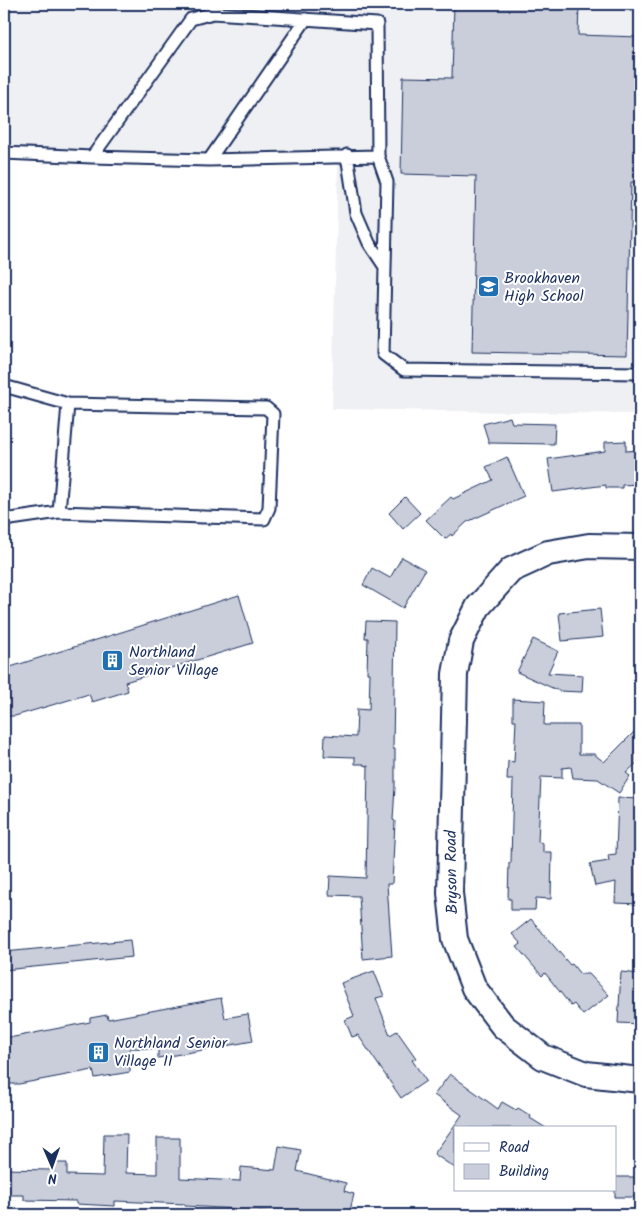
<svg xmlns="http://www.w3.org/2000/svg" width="644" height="1219" font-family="Kalam,sans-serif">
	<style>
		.built { fill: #eff0f4 }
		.building { fill: #caceda; stroke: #1b2f5e }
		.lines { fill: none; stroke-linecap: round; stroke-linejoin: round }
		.lane-casing { stroke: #1b2f5e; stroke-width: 15 }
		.street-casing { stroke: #1b2f5e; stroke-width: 28 }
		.lane { stroke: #fff; stroke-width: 11 }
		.street { stroke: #fff; stroke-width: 24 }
		.labels { text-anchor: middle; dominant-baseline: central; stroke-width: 4; stroke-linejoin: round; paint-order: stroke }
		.poi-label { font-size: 16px; fill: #1b2f5e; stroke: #fff; text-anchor: start }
		.street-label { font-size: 16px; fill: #1b2f5e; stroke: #fff }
	</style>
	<rect width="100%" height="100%" fill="#fff"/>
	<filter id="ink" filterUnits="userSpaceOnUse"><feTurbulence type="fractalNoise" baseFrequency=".02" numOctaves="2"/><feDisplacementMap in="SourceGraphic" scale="10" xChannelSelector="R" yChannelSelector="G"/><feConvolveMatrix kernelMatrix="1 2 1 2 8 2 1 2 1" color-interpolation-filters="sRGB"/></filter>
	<g filter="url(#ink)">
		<path class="built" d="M4,4H640V414L332,409L338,165L4,148Z"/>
		<path class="building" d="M454,4H579L578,35L640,37V183L631,182L627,355L472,352L476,176L401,174L403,77L452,78Z
			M510,417L512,423L555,424L554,444L489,443L483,424Z
			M626,441V451L640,450V484L622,485V488H606V485L553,492L548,459L605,451V442Z
			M507,457L524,496L467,522L452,536L451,534L445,539L426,520L451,497L453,499L493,480L486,467Z
			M405,497L420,513L403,529L389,513Z
			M402,557L425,570L403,608L363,585L372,568L390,578Z
			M239,595L253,643L125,682L128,691L92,702L89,694L15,716H4V669Z
			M600,609L603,637L562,641L559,613Z
			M366,621L395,622L393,749H395V787L393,820L395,821L392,884H387L392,956L363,959L359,896L329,895L330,876L366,878L368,766L363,765L364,764H355V757L324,756L325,735L356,737L357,709L369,710L370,673H367L368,638H365Z
			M533,639L558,651L548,673L583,675L582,692L559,691L517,672Z
			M513,699L545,701L544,725H579V754H594L604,762L640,726V760L626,773L630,776L619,793L598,779L573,778L571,767L562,768V778L541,777L538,842L543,843V852H552L551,899L536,898L535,910H511V899H508L509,863H511L513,780H507L508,761L514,762L516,720H513Z
			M618,798L640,799V904L615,903L616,882L595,886L590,864L609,861L608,855L616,854Z
			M531,919L570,965L572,964L580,974H589L609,995L583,1015L574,1004L571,1006L545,973L542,976L517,947L521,944L512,934Z
			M130,940L132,957L4,970V952Z
			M374,971L384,996L376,998L390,1035L397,1031L416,1058L412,1060L426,1081L401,1098L358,1035L352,1037L345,1020L354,1016L341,983Z
			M621,972L640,974V1024L618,1023Z
			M221,998L225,1018L248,1014L253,1041L158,1058V1049L130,1048V1072L95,1078L93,1070L19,1084H4V1036L14,1037L90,1022V1018L107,1015L108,1019Z
			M450,1074L498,1109L502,1102L516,1110L518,1108L531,1116L530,1118L546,1128H455V1168L434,1154L462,1115L434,1095Z
			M104,1134H127L126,1173L157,1174V1138H180V1178L240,1181L241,1167L275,1170L279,1146L301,1150L297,1171L346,1183L344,1191L354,1194L349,1215H291L237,1211L238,1209L185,1206V1204L115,1201V1206L76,1204V1201L24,1200V1195H4V1169L50,1170V1163H67V1175L103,1176Z
			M615,1177H640V1197H615Z"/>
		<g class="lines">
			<defs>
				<path id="lane" d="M4,153L92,157L191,19L213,13L377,24L378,156L387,182L383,354L404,370L640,373
					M347,155L356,213L369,243L385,267
					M92,157L209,160L306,19
					M209,160L378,156
					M4,386L68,404L59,512L4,520
					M59,512L264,519L269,508L273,414L266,408L68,404"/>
				<path id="street" d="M640,547L589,546L548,553L511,570L478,607L461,641L455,674L450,893L455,939L474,988L503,1026L543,1057L586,1074L640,1080"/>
			</defs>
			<use href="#lane" class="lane-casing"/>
			<use href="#street" class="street-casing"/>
			<use href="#lane" class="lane"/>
			<use href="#street" class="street"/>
		</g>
	</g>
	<defs>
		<symbol id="school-square" viewBox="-11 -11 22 22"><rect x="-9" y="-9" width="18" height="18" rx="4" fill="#1f6fb2" stroke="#fff"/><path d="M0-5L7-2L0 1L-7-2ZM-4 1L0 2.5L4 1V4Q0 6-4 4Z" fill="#fff"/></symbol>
		<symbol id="building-square" viewBox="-11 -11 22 22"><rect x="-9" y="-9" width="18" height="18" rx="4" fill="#1f6fb2" stroke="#fff"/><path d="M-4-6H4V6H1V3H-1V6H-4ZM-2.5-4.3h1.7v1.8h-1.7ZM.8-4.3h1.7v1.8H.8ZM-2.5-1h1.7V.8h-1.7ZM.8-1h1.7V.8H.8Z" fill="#fff"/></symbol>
	</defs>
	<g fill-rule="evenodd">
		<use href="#school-square" x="476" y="274" width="25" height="25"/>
		<use href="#building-square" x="100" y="648" width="25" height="25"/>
		<use href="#building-square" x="86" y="1040" width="25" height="25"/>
	</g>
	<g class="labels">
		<g class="poi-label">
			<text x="504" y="278">Brookhaven<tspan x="504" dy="18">High School</tspan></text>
			<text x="129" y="652">Northland<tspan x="129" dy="18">Senior Village</tspan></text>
			<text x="114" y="1043">Northland Senior<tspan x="114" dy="18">Village II</tspan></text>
		</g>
		<g class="street-label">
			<text transform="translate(452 872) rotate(-91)">Bryson Road</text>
		</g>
	</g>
	<rect width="644" height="1219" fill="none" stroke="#fff" stroke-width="20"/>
	<rect x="10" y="10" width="624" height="1199" fill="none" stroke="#1b2f5e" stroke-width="2" filter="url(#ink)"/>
	<rect x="454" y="1126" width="162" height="65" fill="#ffffff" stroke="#a4acbf"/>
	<rect x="464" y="1143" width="25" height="8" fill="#ffffff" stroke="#a4acbf"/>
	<text x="499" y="1152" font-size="15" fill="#1b2f5e">Road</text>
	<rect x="464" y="1164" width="25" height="15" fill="#caceda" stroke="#a4acbf"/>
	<text x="499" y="1176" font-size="15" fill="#1b2f5e">Building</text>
	<g transform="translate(52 1166) rotate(178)" stroke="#ffffff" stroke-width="4" paint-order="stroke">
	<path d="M0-4L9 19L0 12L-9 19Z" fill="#1b2f5e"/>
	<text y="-8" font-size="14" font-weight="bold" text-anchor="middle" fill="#1b2f5e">N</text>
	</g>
</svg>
